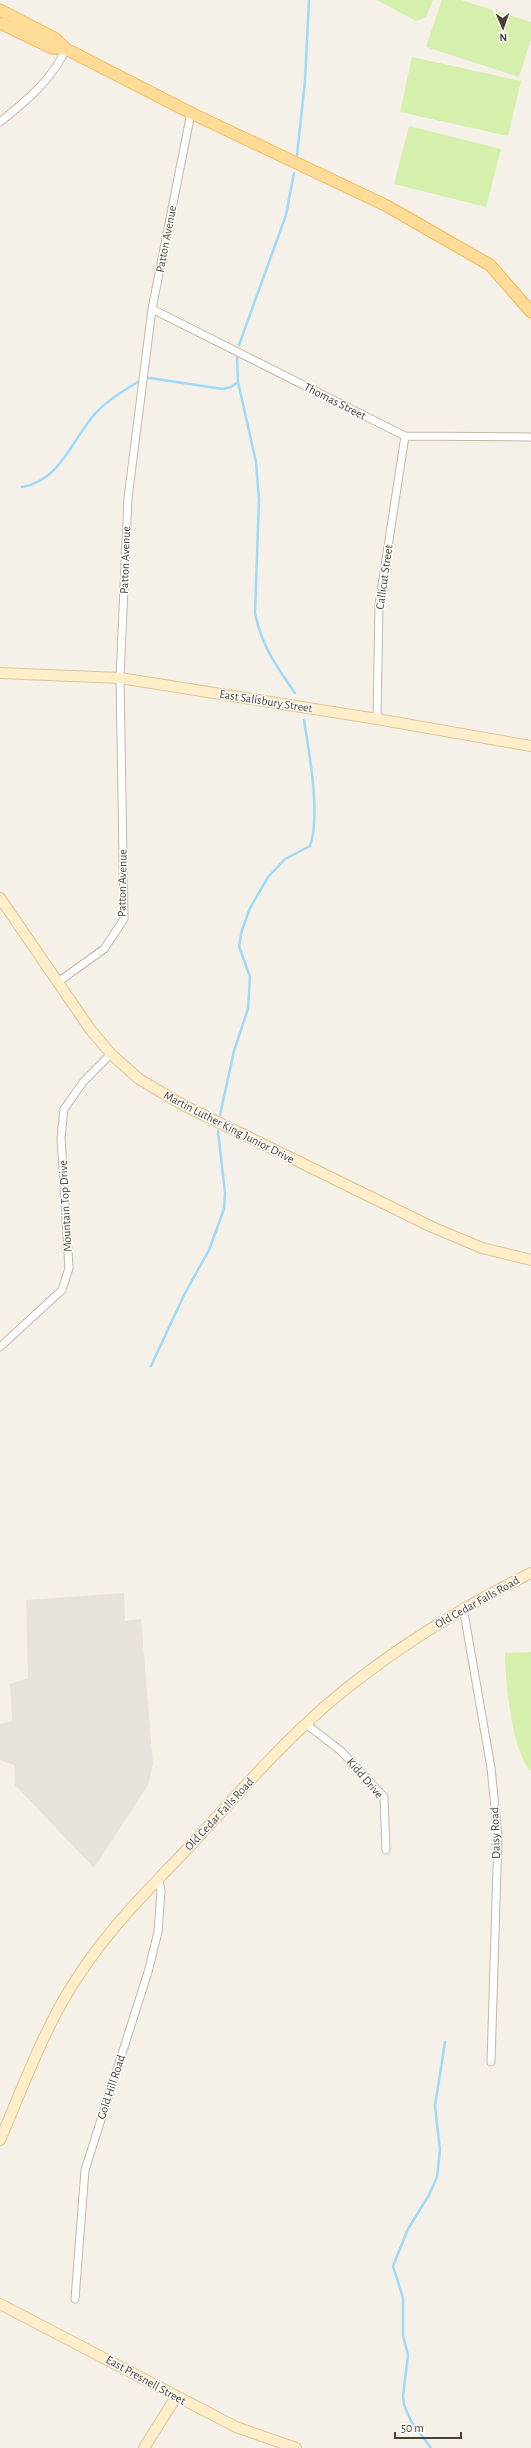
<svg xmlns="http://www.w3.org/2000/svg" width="531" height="2448" font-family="'Alegreya Sans',sans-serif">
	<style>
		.industrial { fill: #e8e2dc }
		.pitch { fill: #d5efac }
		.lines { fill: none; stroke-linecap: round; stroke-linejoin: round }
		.stream { stroke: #9edaf9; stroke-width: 2.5 }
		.street-casing { stroke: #c3b8a9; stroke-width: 9 }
		.secondary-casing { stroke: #dec694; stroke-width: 12 }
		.primary-casing { stroke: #f2ba5a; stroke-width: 13 }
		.street { stroke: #fff; stroke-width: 7 }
		.secondary { stroke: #ffeec9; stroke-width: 10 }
		.primary { stroke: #ffdb98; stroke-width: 11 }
		.labels { text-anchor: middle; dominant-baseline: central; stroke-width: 3; stroke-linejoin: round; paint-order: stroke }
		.street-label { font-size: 12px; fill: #4a4135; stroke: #fff }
	</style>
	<rect width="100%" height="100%" fill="#f6f1e8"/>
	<path class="industrial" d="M124,1593L125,1621L141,1619L153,1764L148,1785L94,1868L15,1785L14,1765L0,1760V1724L12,1721L10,1684L28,1678L26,1600Z"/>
	<path class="pitch" d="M377,0H433L426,17L416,21Z
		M442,0H461L531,22V39L519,77L426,47Z
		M412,57L521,81L508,136L400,112Z
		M409,126L501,149L486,207L394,184Z
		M531,1652V1771C512,1753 505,1680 505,1653Z"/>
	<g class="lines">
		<path class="stream" d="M297,155L305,81L309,0
			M239,345L286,215L294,173
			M237,357L238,382L256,462L259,499L255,613C261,645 277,667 295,693
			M22,487C58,481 70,445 90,420C99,407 115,396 128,388C135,384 142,378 150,378L223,389L231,387L238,382
			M220,1115L234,1051L248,1009L250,977L239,946L242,930L250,908L268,877L285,859L310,846C321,815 309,753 304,720
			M151,1366L184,1295L209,1250L224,1209L225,1193L218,1131
			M431,2448L412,2423L404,2405L403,2396L408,2355L403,2336V2298L393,2266L408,2229L429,2195L437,2177L440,2150L435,2106L445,2042"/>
		<defs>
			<path id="street" d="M0,122C26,101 52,80 66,49
				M152,309L405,436L531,437
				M377,719L379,605L405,436
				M58,982L104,949L124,919L120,678L128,498L152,309L191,113
				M0,1347L62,1290L69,1268L61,1138L64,1109L84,1081L111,1054
				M463,1607L491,1768L498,1837L491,2062
				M306,1724L341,1751L384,1797L386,1850
				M75,2299L85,2170L148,1972L158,1932L161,1892L159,1879"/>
			<path id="secondary" d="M0,673L120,678L377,719L531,746
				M0,898L90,1029L111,1054L139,1079L183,1105L432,1227L482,1248L531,1260
				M0,2140C24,2085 45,2025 79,1975C110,1927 152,1886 191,1845C236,1796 280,1745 330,1702C392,1650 458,1609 531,1573
				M0,2304L236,2427L296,2448
				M144,2448L176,2397"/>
			<path id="primary" d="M0,10L56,39L66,49L191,113L387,206L490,265L531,312
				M0,23L52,48L66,49"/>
		</defs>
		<use href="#street" class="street-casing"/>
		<use href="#secondary" class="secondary-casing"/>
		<use href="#primary" class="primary-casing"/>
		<use href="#street" class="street"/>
		<use href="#secondary" class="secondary"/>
		<use href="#primary" class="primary"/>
	</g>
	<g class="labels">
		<g class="street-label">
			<text transform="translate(166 239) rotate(-79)">Patton Avenue</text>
			<text transform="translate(335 401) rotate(27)">Thomas Street</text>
			<text transform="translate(125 560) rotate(-88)">Patton Avenue</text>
			<text transform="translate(384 577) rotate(-82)">Callicut Street</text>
			<text transform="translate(266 701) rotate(9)">East Salisbury Street</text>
			<text transform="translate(122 883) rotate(-89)">Patton Avenue</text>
			<text transform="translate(229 1127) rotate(27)">Martin Luther King Junior Drive</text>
			<text transform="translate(65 1206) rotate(-93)">Mountain Top Drive</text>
			<text transform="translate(477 1602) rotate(-29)">Old Cedar Falls Road</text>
			<text transform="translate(365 1778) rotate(49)">Kidd Drive</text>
			<text transform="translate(219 1814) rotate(-47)">Old Cedar Falls Road</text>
			<text transform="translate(495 1833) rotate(-92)">Daisy Road</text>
			<text transform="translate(111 2087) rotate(-72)">Gold Hill Road</text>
			<text transform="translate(146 2380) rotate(29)">East Presnell Street</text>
		</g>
	</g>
	<g transform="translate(503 28) rotate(178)" stroke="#ffffff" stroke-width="3" paint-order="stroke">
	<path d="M0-3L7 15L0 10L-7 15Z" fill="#4a4135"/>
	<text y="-6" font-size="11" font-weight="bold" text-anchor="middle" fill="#4a4135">N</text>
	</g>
	<path d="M395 2432v6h66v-6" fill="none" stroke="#4a4135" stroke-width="2"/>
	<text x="401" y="2432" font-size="12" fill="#4a4135" stroke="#ffffff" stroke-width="3" paint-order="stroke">50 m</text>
</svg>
